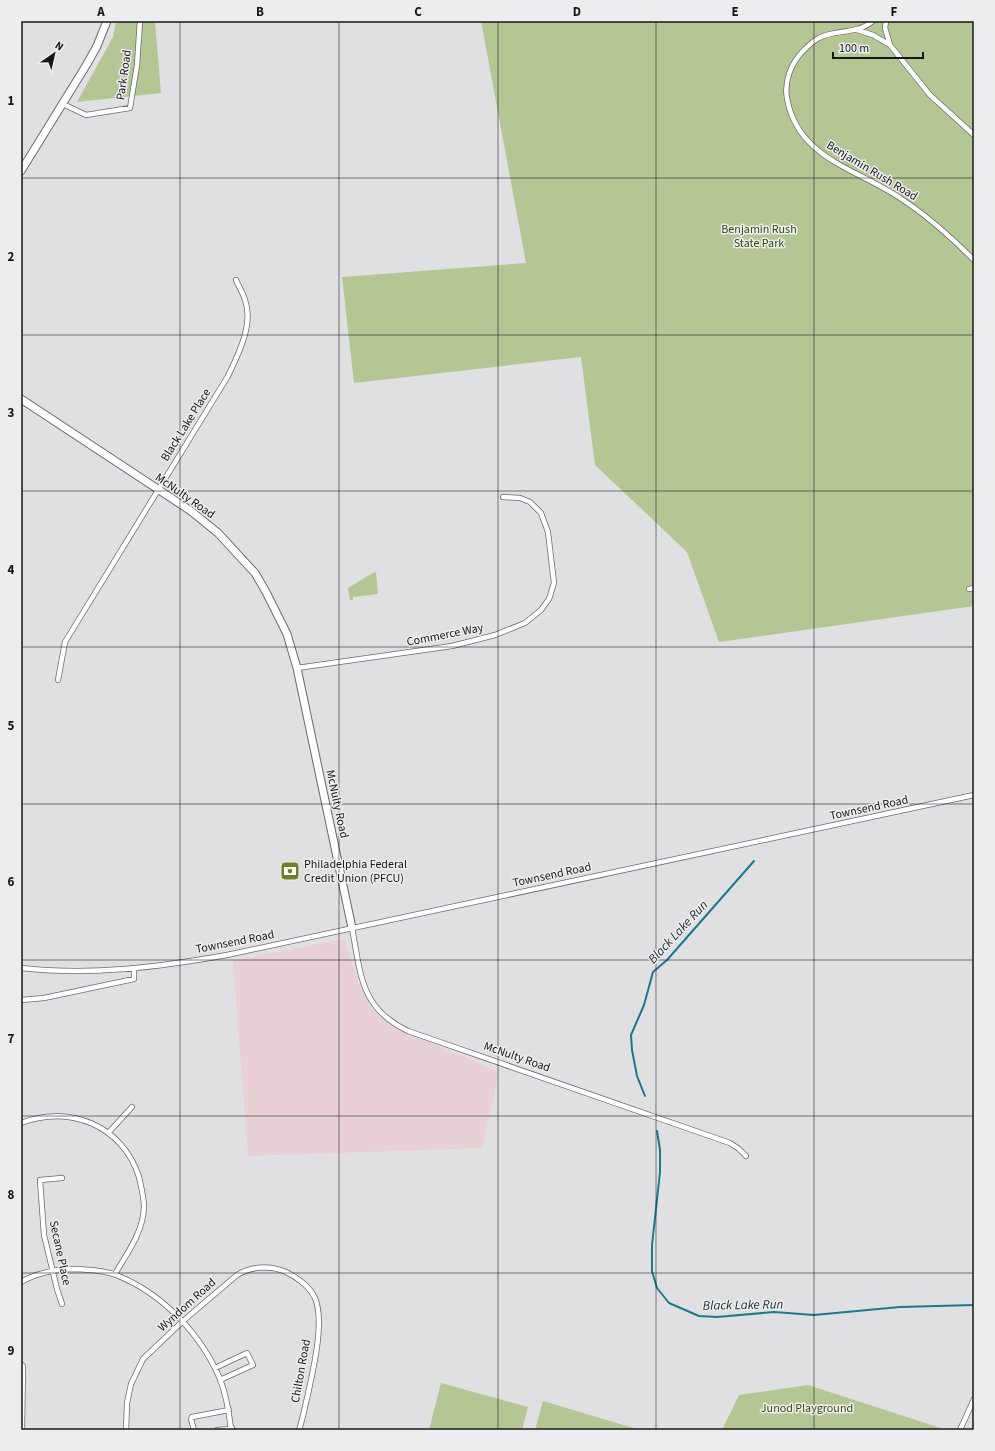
<svg xmlns="http://www.w3.org/2000/svg" width="995" height="1451" font-family="'Source Sans 3',sans-serif">
	<style>
		.education { fill: #e9cfd6 }
		.green { fill: #b5c695 }
		.lines { fill: none; stroke-linecap: round; stroke-linejoin: round }
		.stream { stroke: #1b7a8a; stroke-width: 2 }
		.street-casing { stroke: #6a6a6b; stroke-width: 6 }
		.secondary-casing { stroke: #6a6a6b; stroke-width: 9 }
		.street { stroke: #fff; stroke-width: 4.5 }
		.secondary { stroke: #fff; stroke-width: 7 }
		.grid { fill: none; stroke: #171718; stroke-width: 1; stroke-opacity: 0.55 }
		.labels { text-anchor: middle; dominant-baseline: central; stroke-width: 3; stroke-linejoin: round; paint-order: stroke }
		.street-label { font-size: 12px; fill: #171718; stroke: #ededef }
		.park-label { font-size: 12px; fill: #39490d; stroke: #ededef }
		.poi-label { font-size: 12px; fill: #171718; stroke: #ededef; text-anchor: start }
		.water-label { font-size: 13px; font-style: italic; fill: #182d31; stroke: #ededef }
		.neatline { fill: none; stroke: #171718; stroke-width: 1.5 }
		.grid-label { font-size: 13px; text-anchor: middle; font-weight: bold; fill: #171718 }
	</style>
	<rect width="100%" height="100%" fill="#e0e0e2"/>
	<path class="education" d="M344,939L359,984L371,1008L382,1019L406,1032L499,1072L482,1148L248,1156L233,961Z"/>
	<path class="green" d="M116,21H155L161,93L77,102L113,37Z
		M481,21H974V606L719,642L687,552L595,465L581,357L354,383L342,277L526,263Z
		M376,572L378,594L353,597V600H350L348,588L371,574Z
		M441,1383L528,1407L522,1430H429Z
		M808,1385L947,1430H722L739,1395Z
		M543,1401L640,1430H535Z"/>
	<g class="lines">
		<path class="stream" d="M645,1096L637,1076L632,1050L631,1035L644,1005L653,972L667,960L754,861
			M657,1131L660,1150V1172L652,1245V1271L657,1288L669,1303L699,1316L717,1317L774,1312L814,1315L900,1307L974,1305"/>
		<defs>
			<path id="street" d="M873,21C869,24 863,28 857,29C845,33 831,31 819,38C814,40 807,47 803,51C791,63 784,82 787,98C797,158 857,169 900,198C928,216 951,237 974,260
				M886,21L885,28L890,45
				M857,30L873,35L890,45L930,95L974,135
				M63,104L86,115L130,108L137,65L140,21
				M969,589L974,588
				M297,668L452,646L495,635L525,623L541,610L549,599L554,583L548,532L541,513L530,502L520,498L503,497
				M58,680L65,642L228,376C238,355 254,324 245,300C243,293 239,287 236,280
				M352,928C361,975 360,1008 408,1031L730,1143L739,1149L746,1156
				M21,968C90,976 159,967 227,955L974,795
				M21,1000L44,998L134,979V968
				M21,1123C70,1104 123,1126 139,1177C141,1186 144,1198 144,1207C143,1233 127,1253 115,1274
				M109,1132L132,1107
				M62,1178L40,1180L44,1235L57,1289L62,1304
				M21,1282C38,1272 58,1269 77,1269C90,1270 104,1270 116,1275C162,1293 201,1334 220,1379C226,1394 229,1412 231,1429L217,1430
				M21,1364L23,1366L22,1430
				M215,1368L247,1353L253,1365L220,1380
				M126,1430L127,1403L131,1384L143,1359L183,1321L237,1275C252,1266 271,1265 286,1272C297,1277 310,1287 315,1298C325,1322 313,1370 308,1394C305,1406 303,1418 299,1430
				M194,1430L191,1419L192,1417L229,1410
				M960,1430L974,1399"/>
			<path id="secondary" d="M21,171L87,64L97,46L107,21
				M21,399L191,511L218,533L255,573L266,592L287,634L297,668L352,928
				M231,1429V1430"/>
		</defs>
		<use href="#street" class="street-casing"/>
		<use href="#secondary" class="secondary-casing"/>
		<use href="#street" class="street"/>
		<use href="#secondary" class="secondary"/>
	</g>
	<path class="grid" d="M180,21V1430M339,21V1430M498,21V1430M656,21V1430M814,21V1430M21,178H974M21,335H974M21,491H974M21,647H974M21,804H974M21,960H974M21,1116H974M21,1273H974"/>
	<defs>
		<symbol id="bank-square" viewBox="-11 -11 22 22"><rect x="-9" y="-9" width="18" height="18" rx="4" fill="#707f2d" stroke="#ededef"/><path d="M-6-4H6V4H-6ZM0-2.3a2.3 2.3 0 1 0 0 4.6a2.3 2.3 0 1 0 0-4.6Z" fill="#fff"/></symbol>
	</defs>
	<g fill-rule="evenodd">
		<use href="#bank-square" x="279" y="860" width="22" height="22"/>
	</g>
	<g class="labels">
		<g class="street-label">
			<text transform="translate(124 75) rotate(-82)">Park Road</text>
			<text transform="translate(872 171) rotate(31)">Benjamin Rush Road</text>
			<text transform="translate(186 425) rotate(-58)">Black Lake Place</text>
			<text transform="translate(185 496) rotate(35)">McNulty Road</text>
			<text transform="translate(445 635) rotate(-11)">Commerce Way</text>
			<text transform="translate(337 804) rotate(78)">McNulty Road</text>
			<text transform="translate(869 808) rotate(-12)">Townsend Road</text>
			<text transform="translate(552 875) rotate(-12)">Townsend Road</text>
			<text transform="translate(235 942) rotate(-11)">Townsend Road</text>
			<text transform="translate(517 1057) rotate(19)">McNulty Road</text>
			<text transform="translate(60 1253) rotate(78)">Secane Place</text>
			<text transform="translate(187 1305) rotate(-42)">Wyndom Road</text>
			<text transform="translate(301 1371) rotate(-80)">Chilton Road</text>
		</g>
		<g class="park-label">
			<text x="759" y="229">Benjamin Rush<tspan x="759" dy="14">State Park</tspan></text>
			<text x="807" y="1408">Junod Playground</text>
		</g>
		<g class="poi-label">
			<text x="304" y="864">Philadelphia Federal<tspan x="304" dy="14">Credit Union (PFCU)</tspan></text>
		</g>
		<g class="water-label">
			<text transform="translate(678 932) rotate(-47)">Black Lake Run</text>
			<text transform="translate(743 1305) rotate(-1)">Black Lake Run</text>
		</g>
	</g>
	<rect width="995" height="1451" fill="none" stroke="#ededef" stroke-width="44"/>
	<g transform="translate(54 54) rotate(34)" stroke="#ededef" stroke-width="3" paint-order="stroke">
	<path d="M0-3L7 15L0 10L-7 15Z" fill="#171718"/>
	<text y="-6" font-size="11" font-weight="bold" text-anchor="middle" fill="#171718">N</text>
	</g>
	<path d="M833 52v6h90v-6" fill="none" stroke="#171718" stroke-width="2"/>
	<text x="839" y="52" font-size="12" fill="#171718" stroke="#ededef" stroke-width="3" paint-order="stroke">100 m</text>
	<rect x="22" y="22" width="951" height="1407" class="neatline"/>
	<g class="grid-label">
		<text x="101" y="16">A</text>
		<text x="260" y="16">B</text>
		<text x="418" y="16">C</text>
		<text x="577" y="16">D</text>
		<text x="735" y="16">E</text>
		<text x="894" y="16">F</text>
		<text x="11" y="105">1</text>
		<text x="11" y="261">2</text>
		<text x="11" y="417">3</text>
		<text x="11" y="574">4</text>
		<text x="11" y="730">5</text>
		<text x="11" y="886">6</text>
		<text x="11" y="1043">7</text>
		<text x="11" y="1199">8</text>
		<text x="11" y="1355">9</text>
	</g>
</svg>
